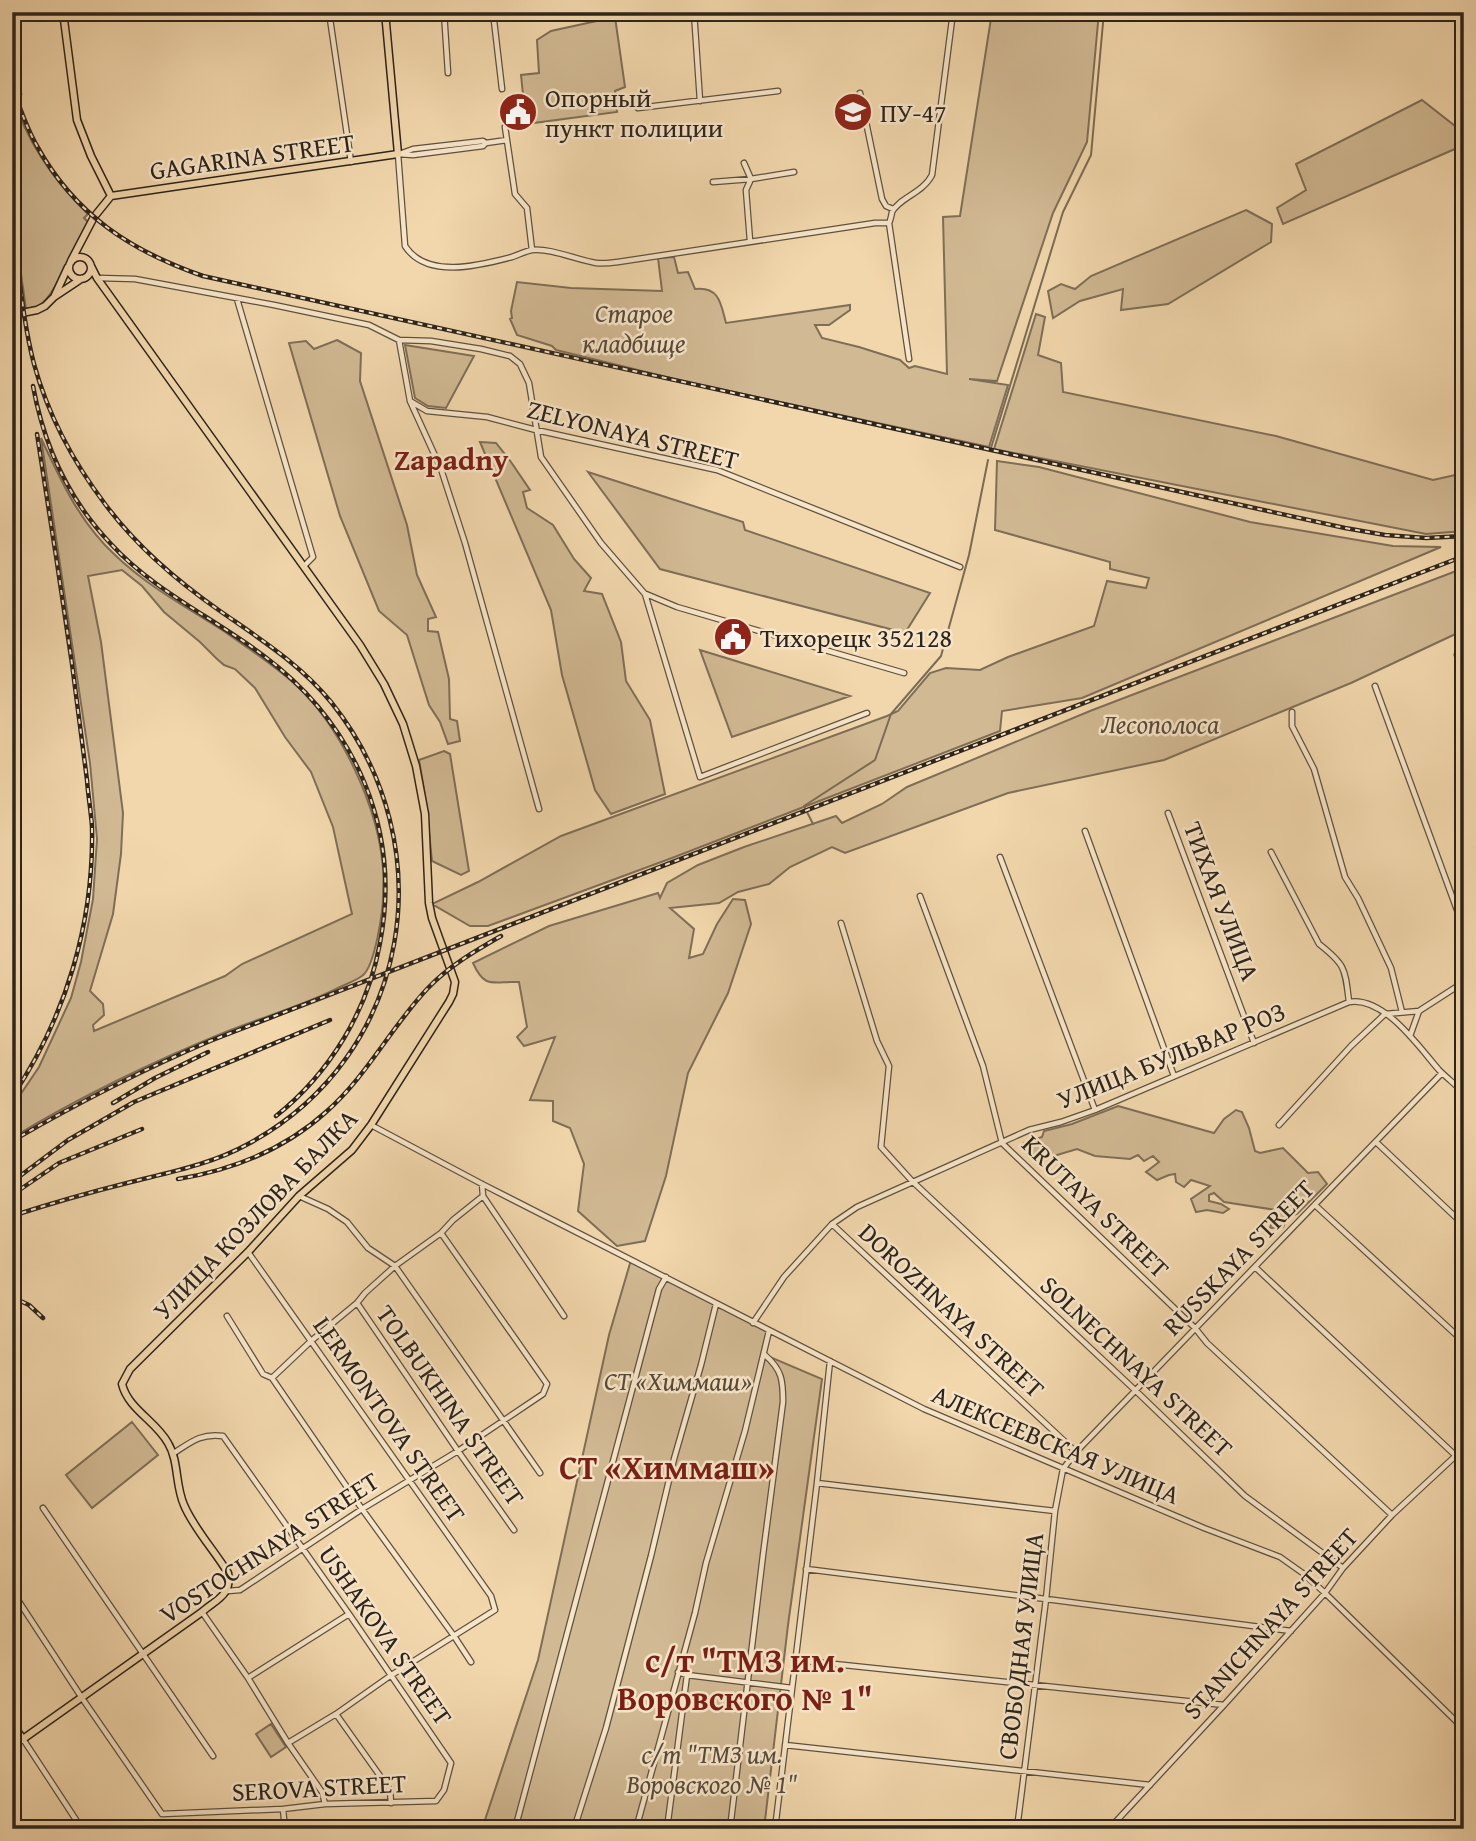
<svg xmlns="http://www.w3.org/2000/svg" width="1476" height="1841" font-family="'Gentium Book Plus',serif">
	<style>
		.green { fill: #d1b993; stroke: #7f6e57; stroke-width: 2; fill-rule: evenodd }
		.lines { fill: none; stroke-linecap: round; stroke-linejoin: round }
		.stream { stroke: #7b6b55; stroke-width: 2 }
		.minor-casing { stroke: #5e513f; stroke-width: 7 }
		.major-casing { stroke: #2d241b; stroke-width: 9 }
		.minor { stroke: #f7e5c9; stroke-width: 4.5 }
		.major { stroke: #f2d7ac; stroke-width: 6 }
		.rail-casing { stroke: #2d241b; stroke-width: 4.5 }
		.rail { stroke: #f7e5c9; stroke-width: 2; stroke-dasharray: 5; stroke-linecap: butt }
		.labels { text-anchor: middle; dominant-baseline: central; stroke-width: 5; stroke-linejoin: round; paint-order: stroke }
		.poi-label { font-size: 26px; fill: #2d241b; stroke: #f7e5c9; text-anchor: start }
		.street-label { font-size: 26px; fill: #2d241b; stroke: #f7e5c9 }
		.park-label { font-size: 26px; font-style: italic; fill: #564939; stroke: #f7e5c9 }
		.quarter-label { font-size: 30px; font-weight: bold; fill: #7a1f14; stroke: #f7e5c9 }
		.district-label { font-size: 33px; font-weight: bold; fill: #7a1f14; stroke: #f7e5c9 }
	</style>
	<rect width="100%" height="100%" fill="#f2d7ac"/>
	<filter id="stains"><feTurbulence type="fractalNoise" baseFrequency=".00286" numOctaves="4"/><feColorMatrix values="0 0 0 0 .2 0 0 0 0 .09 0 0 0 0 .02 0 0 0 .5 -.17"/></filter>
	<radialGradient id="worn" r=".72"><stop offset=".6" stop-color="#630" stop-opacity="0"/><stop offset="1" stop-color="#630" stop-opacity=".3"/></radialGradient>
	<path class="green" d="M992,12H1099L1087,142L1053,213L997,381L969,379L1008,385L989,447L683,381L556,350L552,346L517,335L510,319L512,318L511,311L517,282L571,288L662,291L658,258L674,257L678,273L688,272L695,289C720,286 721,305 726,323L850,305V310L829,325H815L822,338L859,347L900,360L909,368L915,366L947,374L943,217L960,216Z
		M615,17L625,87L615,91L617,112L526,124L521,75L539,73L537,40L551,31Z
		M12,94C26,141 53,180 88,214L84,218L88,222C75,242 56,298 37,307C35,307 27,309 26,309L12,211Z
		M1422,100L1459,129L1464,127V145L1283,224L1277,208L1306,190L1296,164Z
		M1246,210L1272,224L1271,242L1168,304L1121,310L1123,289L1080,301L1053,318L1048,291L1061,284L1075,289L1091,276Z
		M1036,314L1045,317L1038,355L1061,363L1063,392L1276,436L1433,480L1464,473V531L1426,534L994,449Z
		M337,340L361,353L360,381L407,525L417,575L436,617L428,619V631L438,632L449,679L450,719L457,721L460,741L448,744L440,722L429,705L407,635L379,611L340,516L289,343L306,341L314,349Z
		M405,345L474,356L446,408L428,406L415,398Z
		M41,438C61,481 80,523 115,555C147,586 188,608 225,632C249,649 276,666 298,687C342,729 378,807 383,868C384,877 383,886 383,895C383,911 375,967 362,976C355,981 346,984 338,988C303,1006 265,1016 228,1031C154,1061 81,1096 12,1138V1107L39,1067L71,998L81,962L93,899L97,839L90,763ZM122,570L142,586L164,612L200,642L217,659L224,665L235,669L255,688L285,737L311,772L333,827L352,914L242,964L225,976L94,1031L93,1025L104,1015L103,1004L90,991L113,914L121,854L123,813L101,642L88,576Z
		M480,442L496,443L511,462L530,490L523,492L527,508L553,525L574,559L591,578L584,591L602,594L621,642L626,681L650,720L665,794L611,814L595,790L562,675L551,610Z
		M997,461L1039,467L1250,522L1393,546L1441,547L1082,698L1002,711L1000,731L672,858L488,926H470L432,904L478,882L561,836L887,716L898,711L930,673L946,668L980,670L1008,657L1094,626L1107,581L1146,588L1149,578L1110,569V562L995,530Z
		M588,472L743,522L745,530L930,593L905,633L660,569Z
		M1464,568V630L1351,683L1164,760L1008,793L845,853L832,847L790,867L769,884L738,892L719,903L670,908L694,929L689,958L703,954L717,924L733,899L745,900L751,924L728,993L688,1073L666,1176L645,1241L617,1246L578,1211L584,1164L570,1128L553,1121V1101L530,1100L555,1037L524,1046L517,1037L527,1027L519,982C493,981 485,990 473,963L549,926L658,893L660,898L667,883L698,865L744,847L836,816L842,823L882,804L907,787L1090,711Z
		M700,650L850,696L732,737Z
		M444,751L450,754L469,871L461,875L432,861L426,802L419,760Z
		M1118,1106L1214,1133L1224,1119L1236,1110L1242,1112L1249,1128L1255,1151L1260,1153L1283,1148L1308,1173L1318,1172L1327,1184L1297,1214L1288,1217L1283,1227L1270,1228L1276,1210L1224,1202L1214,1193L1209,1195V1201L1221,1204L1229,1209L1223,1213L1207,1210L1196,1212L1191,1199L1210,1186L1191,1180L1184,1187L1176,1182L1175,1174L1169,1175L1157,1180L1146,1172L1159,1162L1153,1156L1144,1161L1138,1155L1130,1159L1095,1156L1077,1149L1057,1155L1028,1156L1024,1143L1042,1137L1044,1131L1072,1124Z
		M631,1260L769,1331L765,1355L822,1379L788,1625L764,1829H482L538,1660L609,1335Z
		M132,1422L158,1455L92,1508L66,1475Z
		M271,1724L286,1747L271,1757L256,1734Z"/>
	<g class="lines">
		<path class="stream" d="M991,448L1063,212L1091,155L1104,12
			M813,824L804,806L875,760L891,714L941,656L969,555L988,460"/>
		<defs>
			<path id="minor" d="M329,12L351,162
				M444,12L448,73
				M493,12L502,89
				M694,12L700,101
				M860,93L882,199L886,206L893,209
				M638,108L778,91
				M505,127L515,194L527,208L532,250
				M402,153L413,149L483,141L486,143
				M398,154L405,246C427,280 481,265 512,257C518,255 526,251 532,250C551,248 577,260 596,263C603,264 611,263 618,262L875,223H889
				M398,154L413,155L483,146L486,143L507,140
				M744,163L751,179L746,190L750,241
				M713,182L751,179L794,172
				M98,278L135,279L274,305L369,325L399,340L431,341L481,349L510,356L520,364L529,383L541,457L601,543L645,594L700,777L867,713
				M237,299L313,557L304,566
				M399,340L410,401L441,469L465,543L539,809
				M909,359L889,223C890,222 892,213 892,212C899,198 923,193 932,175L953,12
				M410,401L427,411L487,417L536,430L717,470L960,567
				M646,594L677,607L904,673
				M1457,655L1464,673
				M1375,686L1464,929
				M1292,712V726L1314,769L1345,877L1358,898L1391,968L1402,1012
				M12,812L17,818L12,822
				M1168,813L1254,1043
				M1085,831L1174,1076
				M1271,852L1319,944C1346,965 1345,969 1349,1002
				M1000,857L1095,1110
				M920,896L983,1066L1002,1143
				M841,923L877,1041L889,1066L881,1147L912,1181L1136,1391L1245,1496L1343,1568
				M1410,1036L1419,1011L1464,982
				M371,1125L482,1184L924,1409L1204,1528L1280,1557L1304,1574L1325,1593L1464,1729
				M1279,1125L1351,1046L1385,1014L1419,1011
				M1376,1142L1464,1225
				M1002,1143L1195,1328L1207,1343L1392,1515
				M482,1184L483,1196L564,1316
				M299,1196L328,1209L347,1222L368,1248L395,1266L540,1473
				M1315,1205L1464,1342
				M832,1224L1076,1452
				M248,1252L491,1596L495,1610L390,1676L336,1714L288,1743
				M1255,1267L1456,1456
				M357,1303L458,1451L514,1530
				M227,1316L263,1374L272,1378L362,1509L454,1636L471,1662
				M753,1323L784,1277L832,1224L857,1207L1029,1130L1061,1122L1095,1110L1349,1002C1384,996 1419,1047 1439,1070C1447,1078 1456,1085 1464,1093
				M272,1378L311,1341L357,1303L365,1293L395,1266L441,1233L453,1220L483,1196
				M817,1483L1055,1511
				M43,1508L213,1756
				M806,1569L1046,1599L1291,1631
				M12,1591L82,1698L162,1814L283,1809L325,1804L436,1801L444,1790L451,1763L349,1614L223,1436C201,1433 191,1442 174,1453
				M228,1591L240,1590L362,1509L458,1451L543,1394L547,1384L441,1233
				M202,1612L248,1678L288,1743L322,1792L325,1804
				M796,1660L1224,1705
				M678,1672L687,1675L792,1688
				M248,1678L349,1614
				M336,1714L390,1790L391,1803
				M785,1745L1150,1785
				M12,1746L23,1739L82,1829
				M283,1809L285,1829
				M515,1829L659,1289L666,1277
				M574,1829L606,1728L651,1556L674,1459L701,1365L716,1304
				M636,1829L695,1613L706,1563L745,1431L769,1331
				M667,1829L687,1675
				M730,1829L763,1555L783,1402C783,1380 782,1370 765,1355
				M775,1829L817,1483L830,1361
				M1017,1829L1046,1599L1055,1511L1063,1469L1076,1452L1442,1073
				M1109,1829L1224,1705L1325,1593L1343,1568L1392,1515L1464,1448"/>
			<path id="major" d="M63,12L77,120L91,156L111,196
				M111,196L398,154L385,12
				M69 268a11 11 0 1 1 22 0a11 11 0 1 1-22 0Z
				M71,261L94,217L111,196
				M55,295L68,267
				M12,315L37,310L45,306L54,297L81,279
				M12,1724L23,1739L202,1612C217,1599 232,1595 228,1573C215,1551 194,1529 184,1505C175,1485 179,1461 168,1443C156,1421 128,1409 122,1384L130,1369L248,1252L299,1196L352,1150L371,1125L449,1002L453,994L455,982L432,918L429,903L425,814L416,766L403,724L384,684L360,645L97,278L90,264"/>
		</defs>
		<use href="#minor" class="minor-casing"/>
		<use href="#major" class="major-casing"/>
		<use href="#minor" class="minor"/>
		<use href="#major" class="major"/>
		<defs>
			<path id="rail" d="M12,67L20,94
				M12,87C20,107 26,127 37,146C75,215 131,251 203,276L1345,528L1385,535L1426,538L1464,536
				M12,222C19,269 22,318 34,364C48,415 74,463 105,504C137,547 177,581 220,611C260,639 300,664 331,702C446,845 412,1056 248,1144C212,1164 171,1172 131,1182C91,1192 52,1203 12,1216
				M33,386C44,446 68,499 111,544C154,591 214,618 264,656C355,724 402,830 380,943C368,1010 330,1073 276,1116
				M12,1097C66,1017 94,923 92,827C91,811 88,795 87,780C82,741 77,703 72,664C61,587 49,511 37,434
				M113,1103L155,1078L208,1052
				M12,1141C76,1104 142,1070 210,1041L1464,556
				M178,1179C232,1170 285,1149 326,1112C367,1076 391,1027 428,988C449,966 475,951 501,936
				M12,1182L68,1140L134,1102L330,1020
				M12,1195L59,1163L142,1129
				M12,1297L29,1305L43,1318"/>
		</defs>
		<use href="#rail" class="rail-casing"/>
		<use href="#rail" class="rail"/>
	</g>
	<defs>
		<symbol id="civic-disc" viewBox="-11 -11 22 22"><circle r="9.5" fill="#8f2418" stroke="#f7e5c9"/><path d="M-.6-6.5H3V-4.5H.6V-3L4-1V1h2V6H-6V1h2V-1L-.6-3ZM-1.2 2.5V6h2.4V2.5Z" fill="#fff"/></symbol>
		<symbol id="university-disc" viewBox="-11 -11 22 22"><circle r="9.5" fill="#8f2418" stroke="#f7e5c9"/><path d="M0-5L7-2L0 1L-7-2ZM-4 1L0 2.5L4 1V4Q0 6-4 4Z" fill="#fff"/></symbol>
	</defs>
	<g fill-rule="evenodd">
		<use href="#civic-disc" x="496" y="90" width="44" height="44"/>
		<use href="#university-disc" x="831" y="90" width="44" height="44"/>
		<use href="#civic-disc" x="711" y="615" width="44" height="44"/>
	</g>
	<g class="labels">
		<g class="poi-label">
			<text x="545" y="97">Опорный<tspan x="545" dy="30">пункт полиции</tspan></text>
			<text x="880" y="112">ПУ-47</text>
			<text x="760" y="637">Тихорецк 352128</text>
		</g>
		<g class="street-label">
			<text transform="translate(252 156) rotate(-8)">GAGARINA STREET</text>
			<text transform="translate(633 434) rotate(14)">ZELYONAYA STREET</text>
			<text transform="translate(1222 901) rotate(69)">ТИХАЯ УЛИЦА</text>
			<text transform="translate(1171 1055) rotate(-22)">УЛИЦА БУЛЬВАР РОЗ</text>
			<text transform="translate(1096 1206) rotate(44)">KRUTAYA STREET</text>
			<text transform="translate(255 1214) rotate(-46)">УЛИЦА КОЗЛОВА БАЛКА</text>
			<text transform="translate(1238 1257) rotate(-46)">RUSSKAYA STREET</text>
			<text transform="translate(952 1310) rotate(43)">DOROZHNAYA STREET</text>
			<text transform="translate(1137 1366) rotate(43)">SOLNECHNAYA STREET</text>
			<text transform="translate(451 1405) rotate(55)">TOLBUKHINA STREET</text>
			<text transform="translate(390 1419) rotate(55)">LERMONTOVA STREET</text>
			<text transform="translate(1056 1444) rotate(23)">АЛЕКСЕЕВСКАЯ УЛИЦА</text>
			<text transform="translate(269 1547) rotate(-33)">VOSTOCHNAYA STREET</text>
			<text transform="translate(1270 1623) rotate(-48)">STANICHNAYA STREET</text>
			<text transform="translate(386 1635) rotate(55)">USHAKOVA STREET</text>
			<text transform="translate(1020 1646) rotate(-83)">СВОБОДНАЯ УЛИЦА</text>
			<text transform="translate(319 1787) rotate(-3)">SEROVA STREET</text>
		</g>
		<g class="park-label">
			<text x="634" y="312">Старое<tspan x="634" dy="30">кладбище</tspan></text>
			<text x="1160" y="723">Лесополоса</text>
			<text x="678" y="1380">СТ «Химмаш»</text>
			<text x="712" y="1753">с/т "ТМЗ им.<tspan x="712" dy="30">Воровского № 1"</tspan></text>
		</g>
		<g class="quarter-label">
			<text x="451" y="459">Zapadny</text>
		</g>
		<g class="district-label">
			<text x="667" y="1467">СТ «Химмаш»</text>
			<text x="745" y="1660">с/т "ТМЗ им.<tspan x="745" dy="38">Воровского № 1"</tspan></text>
		</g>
	</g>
	<rect width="1476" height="1841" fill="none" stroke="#f2d7ac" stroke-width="42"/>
	<rect x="14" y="14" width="1448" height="1813" fill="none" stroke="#2d241b" stroke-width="3.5"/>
	<rect x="21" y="21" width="1434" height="1799" fill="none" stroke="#2d241b" stroke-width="2"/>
	<rect width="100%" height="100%" filter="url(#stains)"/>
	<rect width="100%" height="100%" fill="url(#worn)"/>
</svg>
